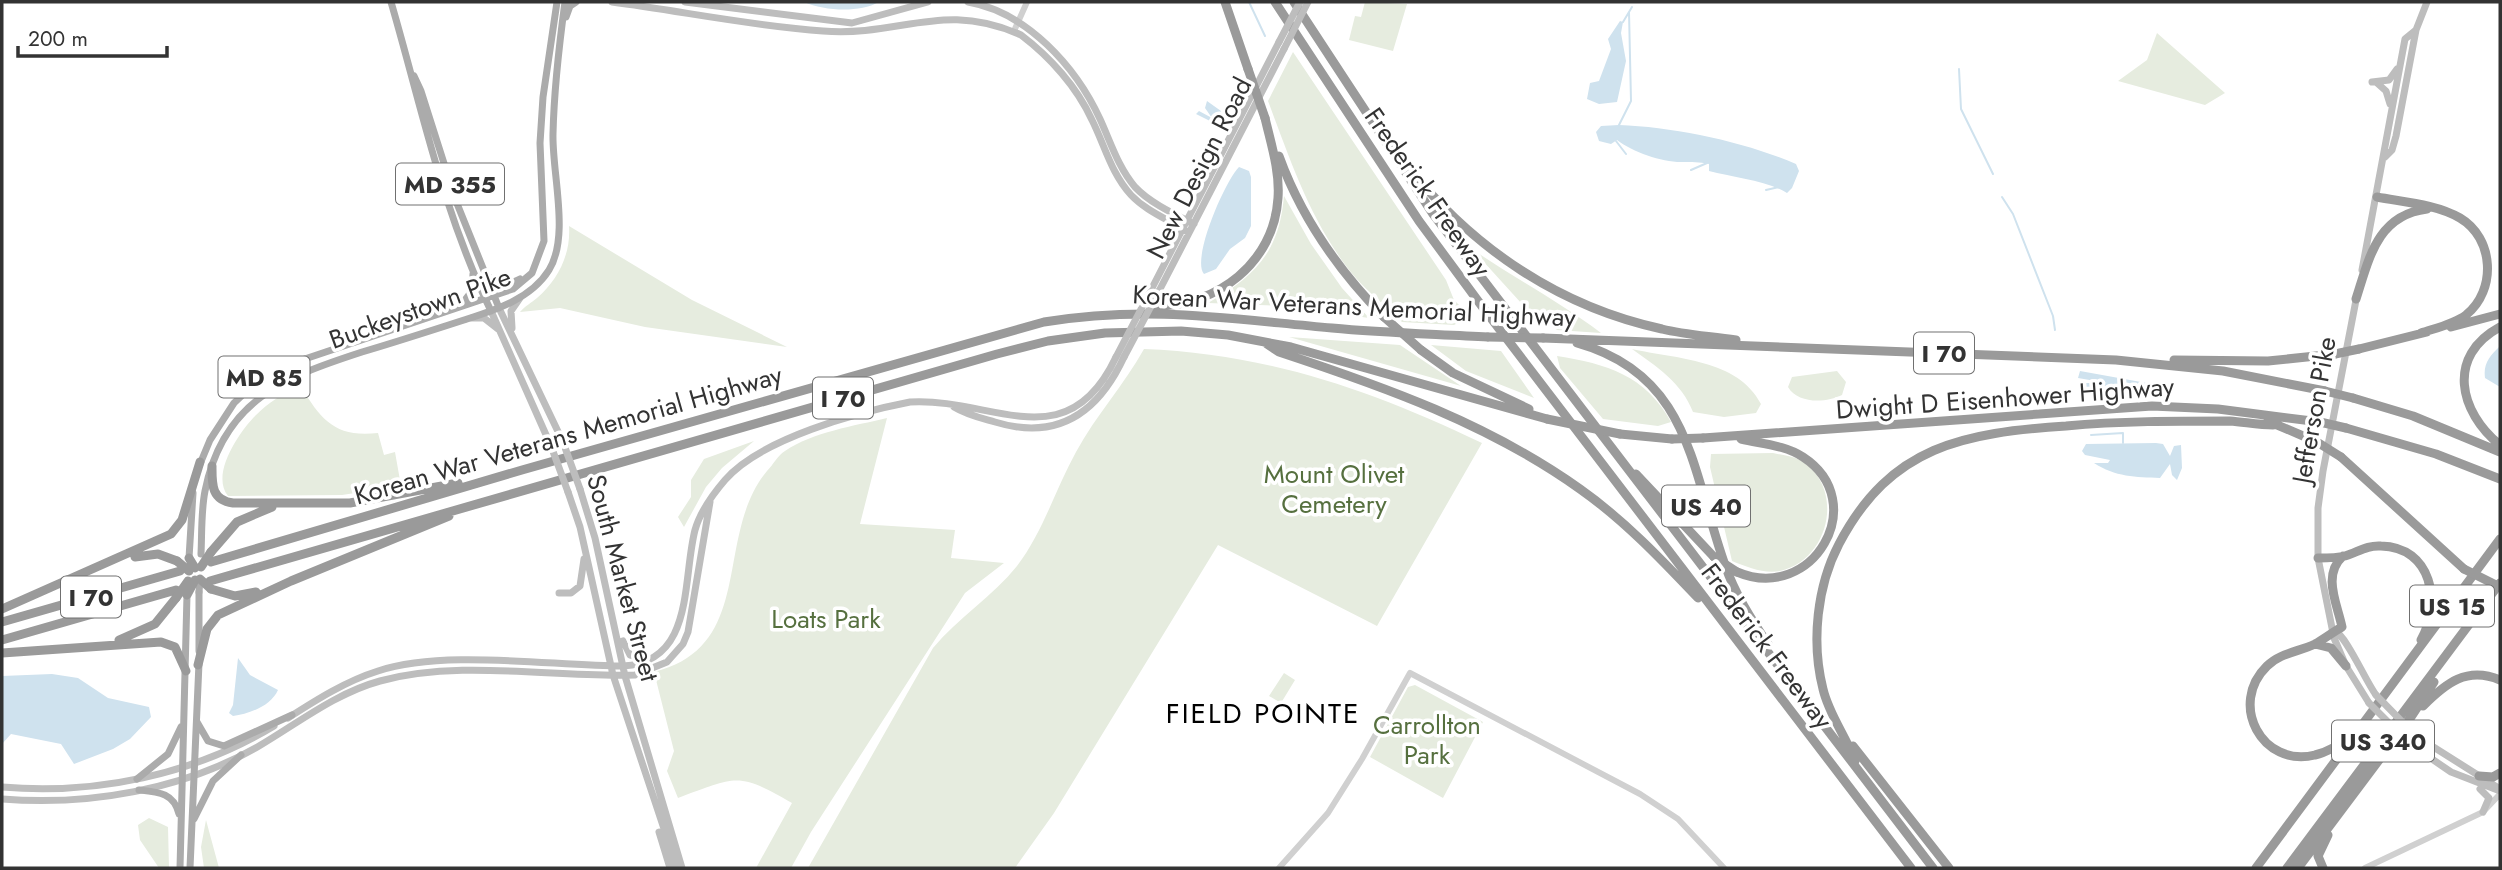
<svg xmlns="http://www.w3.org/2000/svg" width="2502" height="870" font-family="Jost,sans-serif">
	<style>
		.green { fill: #e6ecdf }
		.water { fill: #cfe2ee }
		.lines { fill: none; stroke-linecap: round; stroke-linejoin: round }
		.stream { stroke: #cfe2ee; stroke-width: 2 }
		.tertiary { stroke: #d0d0d0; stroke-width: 6 }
		.secondary { stroke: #bdbdbd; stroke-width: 7 }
		.primary { stroke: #ababab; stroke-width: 7 }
		.motorway { stroke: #9a9a9a; stroke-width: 9 }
		.secondary-bridge { stroke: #bdbdbd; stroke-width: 7 }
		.primary-bridge { stroke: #ababab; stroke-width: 7 }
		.motorway-bridge { stroke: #9a9a9a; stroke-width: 9 }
		.labels { text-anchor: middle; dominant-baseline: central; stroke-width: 7; stroke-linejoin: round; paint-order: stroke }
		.shield { fill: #fff; stroke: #707070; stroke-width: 2 }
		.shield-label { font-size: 24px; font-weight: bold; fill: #333 }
		.street-label { font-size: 26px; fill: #333; stroke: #fff }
		.park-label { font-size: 26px; fill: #56703f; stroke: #fff }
		.neighbourhood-label { font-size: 28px; letter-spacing: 2px; fill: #000; stroke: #fff }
	</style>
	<rect width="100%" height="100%" fill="#fff"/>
	<path class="green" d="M1365,2L1407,4L1393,51L1349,40L1355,16L1361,17Z
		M2157,33L2225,93L2205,105L2118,81L2147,60Z
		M1293,52L1446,280L1454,300L1470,316L1454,325L1402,322C1387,307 1369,293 1355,277C1312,226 1291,162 1268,101Z
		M1284,196L1311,244L1342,288L1369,318L1287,306L1208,303C1255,276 1279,253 1284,196Z
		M569,226L692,300L787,347L645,327L560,308L520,312C525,306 531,303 537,298C558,280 571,254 569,226Z
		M1472,249C1514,278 1560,302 1601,333L1557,330L1522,304Z
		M1289,337L1400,345L1461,386Z
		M1431,345L1501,351L1534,398L1466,371Z
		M1144,349C1268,354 1371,390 1482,443L1377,626L1218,545L1054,813L1015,868H808L933,648C958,618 993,596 1017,566C1043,532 1056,488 1076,452C1096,415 1124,385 1144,349Z
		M1632,349C1676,359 1738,359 1761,404L1756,413L1724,417L1693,412C1682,383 1656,366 1632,349Z
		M1557,356C1607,364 1645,375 1671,422L1658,426L1603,419L1560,368Z
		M1837,371L1846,382L1842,395C1826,403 1798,404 1788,387L1792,377Z
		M297,387L302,388C321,420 336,438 378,433L384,455L395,452L401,486L342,495L228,496C210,474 240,431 256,415C268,403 282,394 297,387Z
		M887,418L860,524L955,530L951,558L1004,563L965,593L811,832L791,868H756L792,803C737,771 736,777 678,798L667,771L674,751L654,672C757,646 713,536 767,471C773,465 778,455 785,451C813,432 854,426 887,418Z
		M754,441L722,468L706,487L684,527L678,517L691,497V480L704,459Z
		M1773,453C1781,455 1792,456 1800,460C1846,487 1830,560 1780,571C1764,574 1747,567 1732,561L1710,467L1711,454Z
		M1284,673L1295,680L1281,703L1269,696Z
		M1415,685L1483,722L1443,798L1370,757L1408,687Z
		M149,818L168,827L169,868H159L140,840L138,825Z
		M206,820L219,868H204L201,847Z"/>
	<path class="water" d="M804,2H879C859,13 825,11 804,2Z
		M1620,21L1623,22L1621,33L1626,61L1617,102L1599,104L1587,99L1590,83L1599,81L1611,49L1608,39Z
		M1207,101L1221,111L1223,121L1220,126L1196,114L1199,111L1212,118L1205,108Z
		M1619,125C1675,127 1745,142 1796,164L1799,171L1792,188L1787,193C1768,181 1732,177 1709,171V164C1699,162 1692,162 1681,162C1661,162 1633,152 1617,140L1611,144L1599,141L1596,132L1601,126Z
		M1239,167L1249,171L1251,177V226L1245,238L1230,249L1216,269L1204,274C1191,259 1225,181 1239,167Z
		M2500,346V387L2485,378C2483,363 2490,356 2500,346Z
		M2080,371L2152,384L2148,388L2081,395L2078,383H2107L2078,378Z
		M2156,443L2163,444L2170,456L2174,446L2181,445L2182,468L2177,480L2172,475L2170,464L2160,478C2136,477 2115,477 2094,463H2108L2110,460L2085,455L2082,451L2086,444Z
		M238,658L250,675L278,690C271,706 249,714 233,716L229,713L233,705Z
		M52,674L78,678L108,698L149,707L151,717L130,739L113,749L74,764L61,744L11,734L2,744V676Z"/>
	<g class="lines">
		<path class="stream" d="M1249,2L1265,36
			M1623,22L1632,7
			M1959,69L1961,109L1993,174
			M1619,125L1631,101L1629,12
			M1616,141L1626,154
			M1691,170L1707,163
			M1766,190L1779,187
			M2002,197L2013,214L2053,316L2055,330
			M2091,435L2123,433V443"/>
		<path class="tertiary" d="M1014,31L1027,2
			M1279,868L1328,813L1362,759L1410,673L1640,794L1678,819L1724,868
			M2365,868L2483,812L2500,794"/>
		<path class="secondary" d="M612,2C681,11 752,26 823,31C902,37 942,0 1021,35C1050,57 1077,87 1092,120C1105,146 1111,173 1131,195C1147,212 1170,220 1189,233
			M685,2L852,23L928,2
			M968,2C1027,12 1076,67 1100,119C1111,143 1118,167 1135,187C1150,203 1174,214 1194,224
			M2372,82L2389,80L2397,69
			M2377,83L2386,91L2390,104
			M2385,157L2392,150L2396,136L2416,30L2427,2
			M2362,270L2405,39L2416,30
			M1151,290L1279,42
			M1159,291L1284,49
			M2357,295L2323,471L2318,508V558L2334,638L2346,666L2369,703
			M499,308L563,442
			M491,311L551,446
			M472,318H484L498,329
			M512,328L511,311L520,298
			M954,407C967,415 981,418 995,422C1057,441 1098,413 1124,357
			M580,489L595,538L625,676L682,868
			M568,492L580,527L613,675L677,868
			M559,593H571L580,586L584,559
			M2335,631C2347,637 2365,680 2376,695
			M623,641L630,655L647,659
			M288,718C316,700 346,681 378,671C444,649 552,666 623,666C695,662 682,580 695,530C700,512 713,494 725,480C760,439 858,412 910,402C992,397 1067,461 1116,357
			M2416,736L2500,789
			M2410,744L2451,772L2500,791
			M2,787C96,795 193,775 274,726
			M2480,789L2489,798L2483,812
			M2,799C88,806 183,790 259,746C298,723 336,693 380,681C462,659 552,678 635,675L667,662L683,644L688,632L710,502
			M659,832L670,868"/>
		<path class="primary" d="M391,2C422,108 442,210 491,311
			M566,17L570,6L576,2
			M414,76L421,91L456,201L499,308
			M487,275C495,284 508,286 520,279
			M462,304L472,291L473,274
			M200,464L210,440L234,403L252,386L281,367L513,289L532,273L544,241L540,143L543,97L557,2
			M201,554C202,533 201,511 205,491C223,400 285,377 362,352C396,342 430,331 464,320C495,310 531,299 549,270C570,236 552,174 553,134C554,89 559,46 565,2
			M189,558L193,493
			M199,651V592
			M197,722L208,741L224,746L292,715
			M137,779L168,754L181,727
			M139,790C159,792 174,793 179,814
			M194,819L213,781L241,755
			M180,868L187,595
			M190,868L199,663"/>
		<path class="motorway" d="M1225,2L1248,69
			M1275,2L1419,221L1481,305L1911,868
			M1294,2L1433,214L1933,868
			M1279,156C1301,217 1338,270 1384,317
			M1409,168C1474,249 1560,307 1662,329C1686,335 1711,336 1736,340
			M2377,197C2403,202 2436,204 2460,218C2494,238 2497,290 2466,315C2454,324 2436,328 2421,333
			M2356,299C2369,259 2377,215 2427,209
			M1156,306C1217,306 1274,263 1278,198C1280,171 1271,144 1265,118
			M2451,327L2500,314
			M2500,327C2446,356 2459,412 2500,445
			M1543,338L2116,360L2223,371L2325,391
			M1577,343C1691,375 1691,470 1725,565C1735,594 1751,619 1768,644
			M1267,344L1279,352C1385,387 1489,424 1580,489C1624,520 1661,559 1698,598
			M2359,349L2427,332
			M1421,350L1453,373L1529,409
			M2174,360L2268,361L2335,354
			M2353,398L2413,416L2500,452
			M2268,421L2317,442
			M2346,428L2436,454L2500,479
			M1620,434L1672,439
			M1703,438L2152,406L2218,409L2320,422
			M2341,457L2464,569
			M212,466C212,484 211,500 233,503H350L458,483
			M1636,474L1714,557
			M211,552L237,522L272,507
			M2343,556C2322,575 2337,603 2342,627C2333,632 2324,639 2315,644C2298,652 2280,653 2267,666C2228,704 2262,768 2315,755C2329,752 2341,743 2353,735
			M135,557L158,554L177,561
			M2318,558C2326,558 2337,558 2345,556C2358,552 2367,545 2381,546C2432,547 2442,603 2421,640
			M211,562L522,470L1044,322C1149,305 1229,319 1332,328C1384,333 1436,334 1488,337
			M1737,572C1813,604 1872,502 1803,457C1785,445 1762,444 1741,439
			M210,581L997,354L1048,341L1105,333L1181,331L1228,335L1291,347L1547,419
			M211,589L235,596L256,592
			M2,609L171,534L182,520L200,462
			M2,622L180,571
			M2,640L176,590
			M119,640L155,624L176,598
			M2315,644L2331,648L2346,666
			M2,653L161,642L175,647L186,671
			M198,665L207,629L218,615L291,581L449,516
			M2423,706C2446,683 2467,666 2500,680
			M1853,746L1949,868
			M1855,761C1846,736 1829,715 1823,689C1811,642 1817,586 1839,544C1891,445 1964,433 2066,426C2121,421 2175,421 2230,421C2244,422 2259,425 2273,425
			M2479,776L2493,777L2500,773
			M2256,868L2500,539
			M2287,868L2500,583
			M2298,868L2409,720L2434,682
			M2323,868L2318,856L2328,835"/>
		<path class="secondary-bridge" d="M1279,42L1300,2
			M1284,49L1308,2
			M1116,357L1151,290
			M1124,357L1159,291
			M563,442L580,489
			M551,446L568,492
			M2376,695L2416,736
			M2369,703L2410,744"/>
		<path class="primary-bridge" d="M199,592L200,579"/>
		<path class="motorway-bridge" d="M1248,69L1265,118
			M1384,317L1421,350
			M1488,337L1543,338
			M2335,354L2359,349
			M2325,391L2353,398
			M1547,419L1620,434
			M2320,422L2346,428
			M1672,439L1703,438
			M2317,442L2341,457
			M1714,557L1737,572
			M189,558L195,568
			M177,561L189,571
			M201,567L211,552
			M2464,569L2500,587
			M200,579L211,589
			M187,595L195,580
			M176,598L188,581"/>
	</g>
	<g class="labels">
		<g class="shield">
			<rect x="396" y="163.5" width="108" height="41" rx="5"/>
			<rect x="1914" y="332.5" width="60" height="41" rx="5"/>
			<rect x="218.5" y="356.5" width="91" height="41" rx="5"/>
			<rect x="813" y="377.5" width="60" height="41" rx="5"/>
			<rect x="1662" y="485.5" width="88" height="41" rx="5"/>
			<rect x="61" y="576.5" width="60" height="41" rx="5"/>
			<rect x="2410" y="585.5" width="84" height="41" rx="5"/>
			<rect x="2332" y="720.5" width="102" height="41" rx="5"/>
		</g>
		<g class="shield-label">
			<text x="450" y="184">MD 355</text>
			<text x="1944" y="353">I 70</text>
			<text x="264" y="377">MD 85</text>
			<text x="843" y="398">I 70</text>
			<text x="1706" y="506">US 40</text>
			<text x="91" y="597">I 70</text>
			<text x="2452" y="606">US 15</text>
			<text x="2383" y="741">US 340</text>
		</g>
		<g class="street-label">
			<text transform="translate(1199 168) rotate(-63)">New Design Road</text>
			<text transform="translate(1428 192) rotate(55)">Frederick Freeway</text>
			<text transform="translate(1354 306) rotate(3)">Korean War Veterans Memorial Highway</text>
			<text transform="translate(420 308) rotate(-20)">Buckeystown Pike</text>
			<text transform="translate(2005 398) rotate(-4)">Dwight D Eisenhower Highway</text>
			<text transform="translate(2314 410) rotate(-80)">Jefferson Pike</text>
			<text transform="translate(568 435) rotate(-16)">Korean War Veterans Memorial Highway</text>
			<text transform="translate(623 578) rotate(75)">South Market Street</text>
			<text transform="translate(1767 646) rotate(53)">Frederick Freeway</text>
		</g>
		<g class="park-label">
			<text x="1334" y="474">Mount Olivet<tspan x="1334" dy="30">Cemetery</tspan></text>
			<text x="826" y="619">Loats Park</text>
			<text x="1427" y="725">Carrollton<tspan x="1427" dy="30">Park</tspan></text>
		</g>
		<g class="neighbourhood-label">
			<text x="1263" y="713">FIELD POINTE</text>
		</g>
	</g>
	<rect width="2502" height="870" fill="none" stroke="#333333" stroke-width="7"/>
	<path d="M18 46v10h149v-10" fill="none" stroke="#333333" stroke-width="3.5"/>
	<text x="28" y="46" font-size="21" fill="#333333" stroke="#ffffff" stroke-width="5" paint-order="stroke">200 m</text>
</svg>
